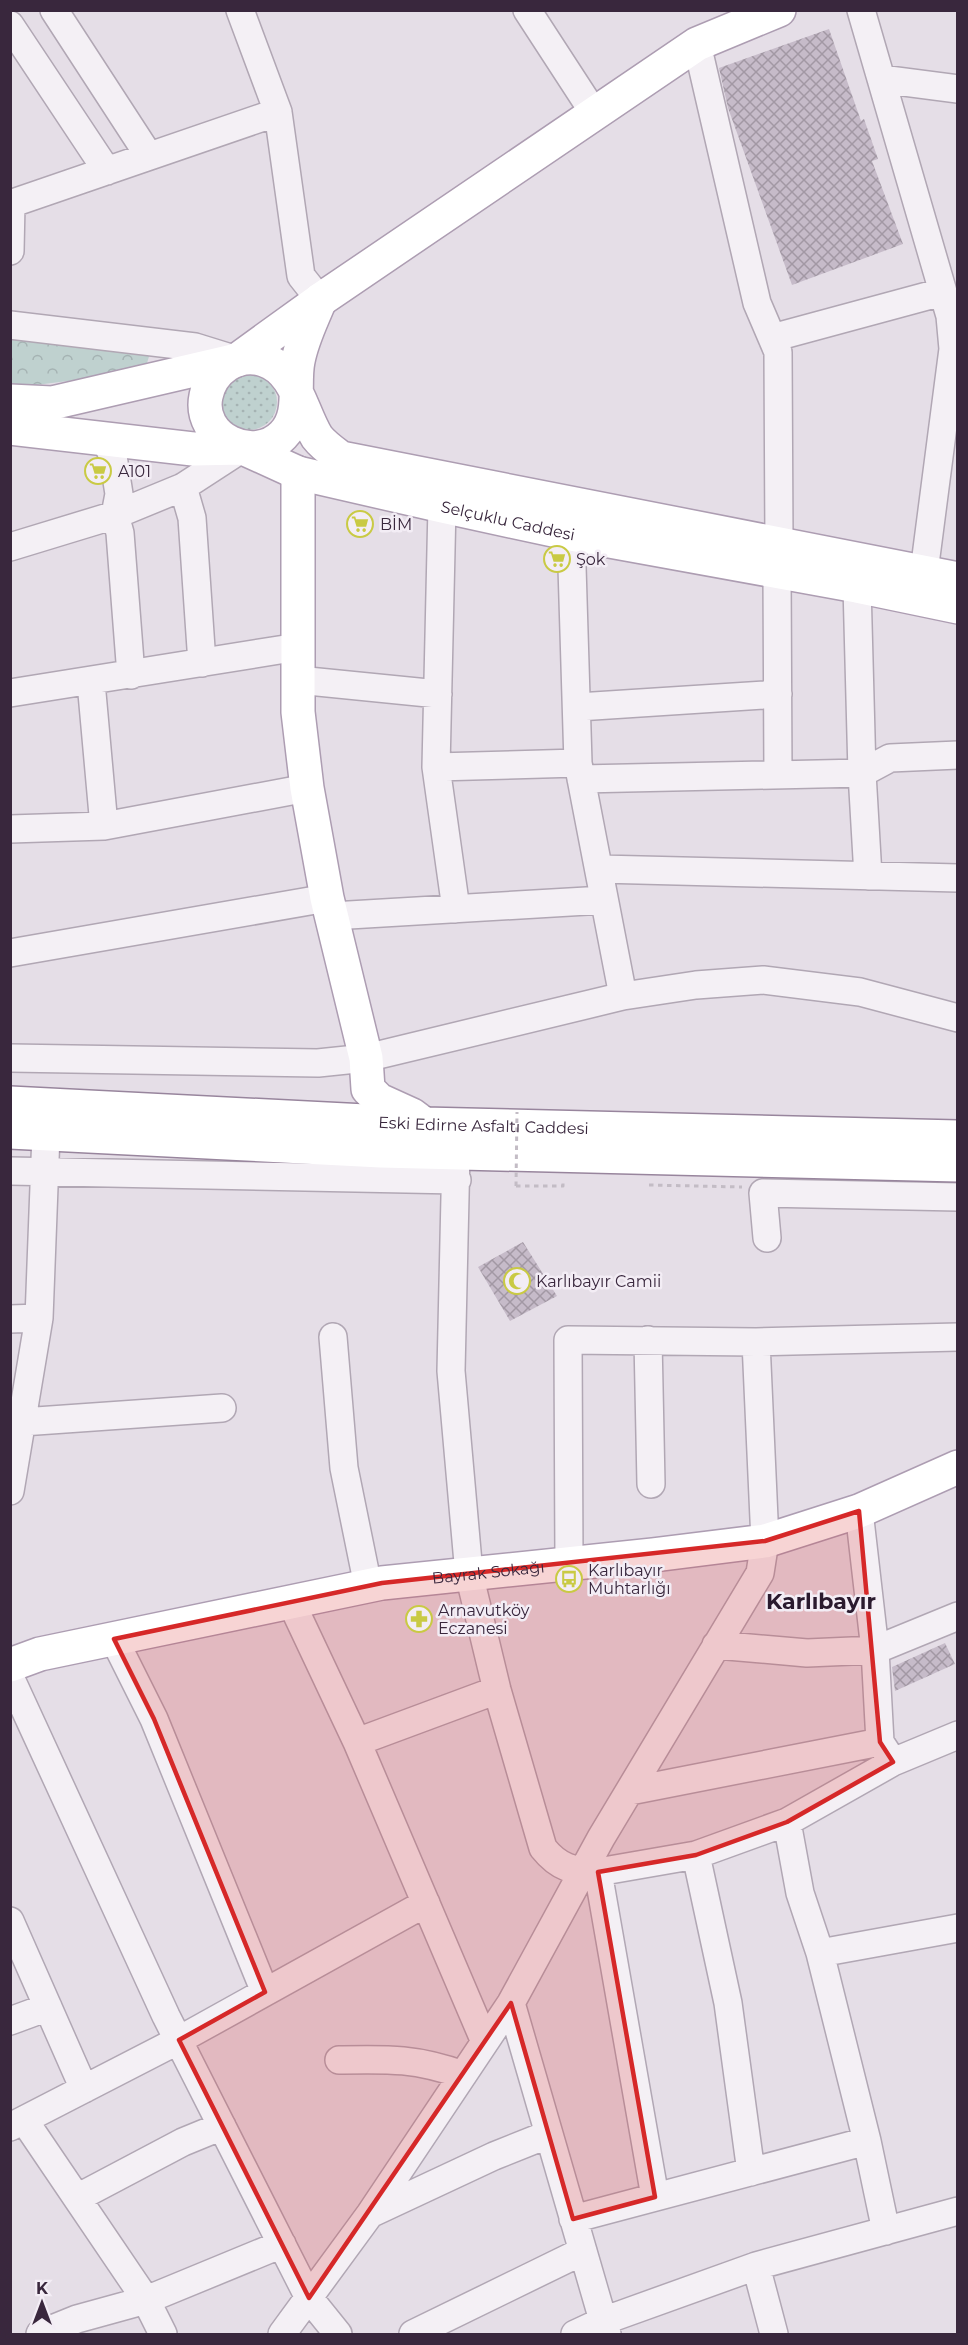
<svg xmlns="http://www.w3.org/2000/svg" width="968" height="2345" font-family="Montserrat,sans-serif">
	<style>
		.grass { fill: url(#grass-dots) }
		.forest { fill: url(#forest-crowns) }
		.building { fill: url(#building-cross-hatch) }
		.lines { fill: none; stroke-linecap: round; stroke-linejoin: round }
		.minor-casing { stroke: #b1a7b4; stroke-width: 30 }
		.major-casing { stroke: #ad9db2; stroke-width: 36 }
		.highway-casing { stroke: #98859d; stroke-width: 36 }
		.path { stroke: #c3bcc5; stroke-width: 3; stroke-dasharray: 4.5 4.5; stroke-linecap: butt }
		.minor { stroke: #f4f0f5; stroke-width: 27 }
		.major { stroke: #fff; stroke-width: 33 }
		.highway { stroke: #fff; stroke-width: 33 }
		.path-bridge { stroke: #c3bcc5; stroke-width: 3; stroke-dasharray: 4.5 4.5; stroke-linecap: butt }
		.marked { fill: #d62828; fill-opacity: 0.2; stroke: #d62828; stroke-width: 4.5; stroke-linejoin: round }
		.labels { text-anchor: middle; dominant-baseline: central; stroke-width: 5; stroke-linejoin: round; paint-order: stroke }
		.poi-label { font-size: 16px; fill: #39273d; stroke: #f3edf5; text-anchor: start }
		.street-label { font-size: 16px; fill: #39273d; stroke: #f3edf5 }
		.district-label { font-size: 22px; font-weight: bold; fill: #2a1a2e; stroke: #f3edf5 }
	</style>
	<defs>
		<pattern id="grass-dots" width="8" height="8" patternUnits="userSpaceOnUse" patternTransform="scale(1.5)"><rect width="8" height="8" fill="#bfd1cf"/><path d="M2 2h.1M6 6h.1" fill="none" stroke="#a5b3b3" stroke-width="1.8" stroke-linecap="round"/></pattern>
		<pattern id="forest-crowns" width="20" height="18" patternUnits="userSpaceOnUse" patternTransform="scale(1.5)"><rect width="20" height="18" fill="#bfd1cf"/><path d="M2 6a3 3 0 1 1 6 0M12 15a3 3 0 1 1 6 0" fill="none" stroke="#a5b3b3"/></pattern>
		<pattern id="building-cross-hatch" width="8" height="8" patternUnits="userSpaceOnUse" patternTransform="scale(1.5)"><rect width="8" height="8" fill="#c6bbc9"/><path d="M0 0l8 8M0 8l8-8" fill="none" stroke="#a298a4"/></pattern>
	</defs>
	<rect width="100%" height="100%" fill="#e5dee7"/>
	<path class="grass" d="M221 402a28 28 0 1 1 56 0a28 28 0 1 1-56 0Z"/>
	<path class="forest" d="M10,333L152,347L147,363L132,373L28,386L11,383Z"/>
	<path class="building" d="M829,29L861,121L864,119L878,159L872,161L903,244L792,285L728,108L719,68Z
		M523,1242L557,1296L510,1321L478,1267Z
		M945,1643L955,1664L895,1691L892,1667Z"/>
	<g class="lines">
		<defs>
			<path id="minor" d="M54,10L149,156
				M240,10L278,112L301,276L320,300
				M527,10L594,113
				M861,10L950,316L953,349L924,572
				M10,25L107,171
				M697,44L757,303L778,352L779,543
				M881,79L958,89
				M10,204L278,112
				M10,251L11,204
				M10,325L195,347L237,360
				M772,338L942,292
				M104,438L113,456L119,494L115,515L120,533L131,675
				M183,487L192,518L202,663
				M442,506L436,767L456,909
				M571,534L578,763L623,996
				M10,547L115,515L183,487L243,448
				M777,573L778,775
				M857,586L862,773L868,876
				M298,680L438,694
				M91,682L104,826
				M10,693L298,647
				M578,707L778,694
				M436,767L578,763
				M581,779L862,773L890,758L958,755
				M10,829L104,826L307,788
				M600,869L958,878
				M332,916L604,900
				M10,953L327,898
				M10,1058L318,1063L366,1058L623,996L696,985L763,980L860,992L958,1018
				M456,1153L451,1371L469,1574L497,1690L543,1848C559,1868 573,1871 598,1872L696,1855L787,1822L893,1762L958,1735
				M10,1171L457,1180
				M767,1238L763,1193L958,1197
				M10,1319L39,1318
				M333,1337L344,1468L368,1586
				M648,1340L651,1484
				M22,1422L222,1408
				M10,1491L39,1318L46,1134
				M859,1511L875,1650L880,1742
				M569,1563L568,1340L756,1342L958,1337
				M291,1602L357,1742L485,2042
				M114,1639L154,1719L265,1992
				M716,1645L807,1653L875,1650L958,1616
				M10,1677L166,2016L309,2298L338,2334
				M357,1742L497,1690
				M630,1791L880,1742L893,1762
				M787,1822L800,1893L820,1953L867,2141L886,2231
				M696,1855L728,2003L751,2172
				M598,1872L655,2197
				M10,1921L84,2089
				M820,1953L958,1928
				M511,2003L607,2334
				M10,2021L48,2007
				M339,2060C388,2059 416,2058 463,2075
				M24,2120L146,2300L163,2334
				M10,2127L179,2040L426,1903
				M77,2198L183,2142L222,2126
				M370,2214L494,2156L549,2134
				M573,2219L867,2141
				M756,2266L774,2334
				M40,2334L77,2319L146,2300L282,2244
				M282,2334L370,2214L511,2003L601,1838L760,1573L765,1541L756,1342
				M413,2334L583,2251
				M575,2334L603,2321L756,2266L958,2211"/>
			<g id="major">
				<path d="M320,300C312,320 302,339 298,361C293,385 303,415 283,435C254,465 197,438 206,396C211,370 237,351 264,360C296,370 301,411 317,437C323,445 333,452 341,458L958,579"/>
				<path d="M10,401L52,403L237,360L320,300L697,44L779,10"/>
				<path id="s1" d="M10,428L193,449L243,448L298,473L442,506L571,534L857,586L958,607"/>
				<path d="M298,473V712L307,788L327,898L366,1058L368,1089L379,1100L412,1115L424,1124"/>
				<path id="s2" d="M10,1665L40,1654L382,1583L653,1555L765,1541L859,1511L958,1467"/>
			</g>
			<g id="highway">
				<path id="s3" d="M10,1103L424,1124L958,1137"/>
				<path d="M10,1132L381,1151L958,1165"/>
			</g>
		</defs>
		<use href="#minor" class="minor-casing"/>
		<use href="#major" class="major-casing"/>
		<use href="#highway" class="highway-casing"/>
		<path class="path" d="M649,1185L742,1187
			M516,1186H563V1181"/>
		<use href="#minor" class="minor"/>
		<use href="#major" class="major"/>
		<use href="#highway" class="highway"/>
		<path class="path-bridge" d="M516,1186L517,1112"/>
	</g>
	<path class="marked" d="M859,1511L880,1742L893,1762L787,1822L696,1855L598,1872L655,2197L573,2219L511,2003L309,2298L179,2040L265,1992L154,1719L114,1639L382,1583L765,1541Z"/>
	<defs>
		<symbol id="supermarket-ring" viewBox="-11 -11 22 22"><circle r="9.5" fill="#f3edf5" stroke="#c9ca44" stroke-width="1.5"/><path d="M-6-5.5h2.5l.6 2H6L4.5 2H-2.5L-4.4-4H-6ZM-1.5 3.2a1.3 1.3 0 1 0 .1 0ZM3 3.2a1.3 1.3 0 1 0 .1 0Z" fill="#c9ca44"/></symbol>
		<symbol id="mosque-ring" viewBox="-11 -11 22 22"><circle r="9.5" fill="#f3edf5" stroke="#c9ca44" stroke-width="1.5"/><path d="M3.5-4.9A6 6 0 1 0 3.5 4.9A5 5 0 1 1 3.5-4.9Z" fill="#c9ca44"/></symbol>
		<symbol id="bus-ring" viewBox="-11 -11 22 22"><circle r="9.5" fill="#f3edf5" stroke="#c9ca44" stroke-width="1.5"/><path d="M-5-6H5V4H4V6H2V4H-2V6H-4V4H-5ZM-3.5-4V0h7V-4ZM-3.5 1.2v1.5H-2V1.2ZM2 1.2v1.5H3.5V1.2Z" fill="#c9ca44"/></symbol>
		<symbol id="pharmacy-ring" viewBox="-11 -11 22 22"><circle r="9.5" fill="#f3edf5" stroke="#c9ca44" stroke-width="1.5"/><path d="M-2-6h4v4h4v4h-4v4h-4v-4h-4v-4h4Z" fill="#c9ca44"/></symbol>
	</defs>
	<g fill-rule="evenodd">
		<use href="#supermarket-ring" x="83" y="456" width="30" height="30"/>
		<use href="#supermarket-ring" x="345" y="509" width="30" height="30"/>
		<use href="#supermarket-ring" x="542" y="544" width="30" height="30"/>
		<use href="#mosque-ring" x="502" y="1266" width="30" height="30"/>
		<use href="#bus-ring" x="554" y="1564" width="30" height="30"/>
		<use href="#pharmacy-ring" x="404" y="1604" width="30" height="30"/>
	</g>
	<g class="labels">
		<g class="poi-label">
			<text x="118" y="471">A101</text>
			<text x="380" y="524">BİM</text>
			<text x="576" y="559">Şok</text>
			<text x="536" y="1281">Karlıbayır Camii</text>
			<text x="588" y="1570">Karlıbayır<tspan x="588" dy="18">Muhtarlığı</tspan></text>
			<text x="438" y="1610">Arnavutköy<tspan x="438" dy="18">Eczanesi</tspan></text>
		</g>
		<g class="street-label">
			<text stroke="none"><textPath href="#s1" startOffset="510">Selçuklu Caddesi</textPath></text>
			<text stroke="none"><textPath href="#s3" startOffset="474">Eski Edirne Asfaltı Caddesi</textPath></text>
			<text stroke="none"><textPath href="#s2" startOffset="488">Bayrak Sokağı</textPath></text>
		</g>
		<g class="district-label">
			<text x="821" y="1601">Karlıbayır</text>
		</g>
	</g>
	<rect width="968" height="2345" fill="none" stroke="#39273d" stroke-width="24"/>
	<g transform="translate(42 2303)" stroke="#f3edf5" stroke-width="4.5" paint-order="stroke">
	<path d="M0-4.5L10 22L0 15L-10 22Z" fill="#39273d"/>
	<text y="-9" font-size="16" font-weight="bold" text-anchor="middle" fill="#39273d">K</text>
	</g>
</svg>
